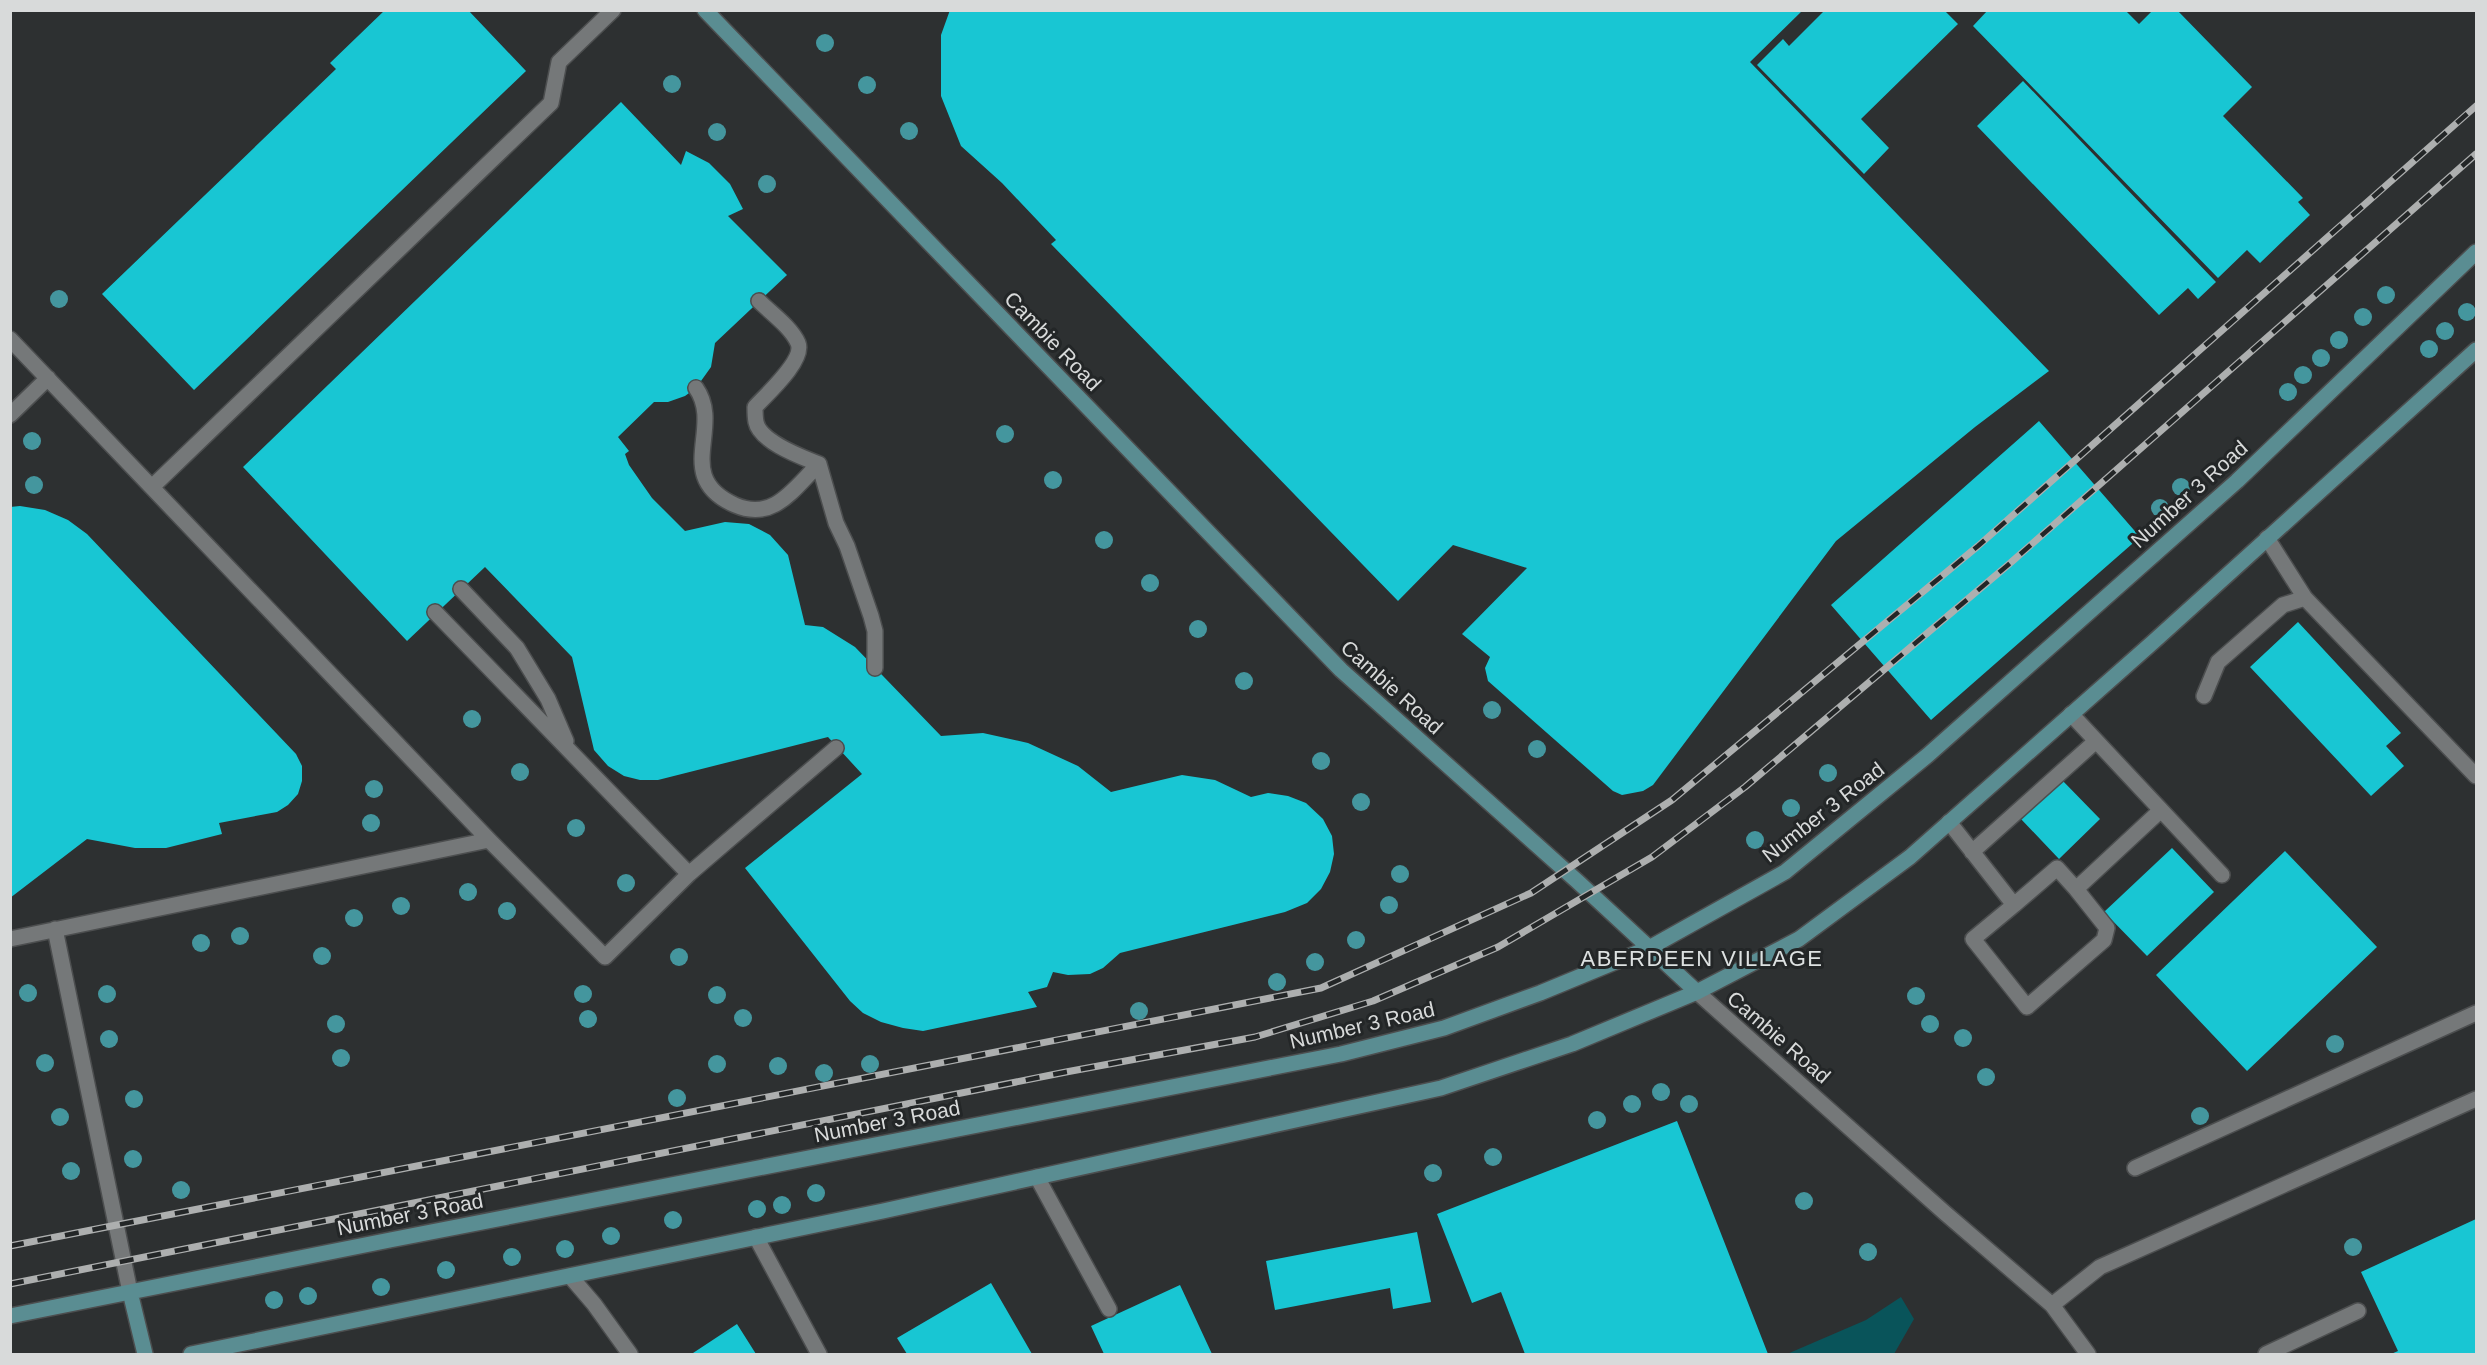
<svg xmlns="http://www.w3.org/2000/svg" width="2487" height="1365" font-family="Arial,sans-serif">
	<style>
		.green { fill: #09545a }
		.building { fill: #18c6d3 }
		.lines { fill: none; stroke-linecap: round; stroke-linejoin: round }
		.service-casing { stroke: #4c4e4f; stroke-width: 18 }
		.tertiary-casing { stroke: #4c4e4f; stroke-width: 18 }
		.secondary-casing { stroke: #4c4e4f; stroke-width: 18 }
		.service { stroke: #757879; stroke-width: 15 }
		.tertiary { stroke: #757879; stroke-width: 15 }
		.secondary { stroke: #5a8d92; stroke-width: 15 }
		.rail-casing { stroke: #adafaf; stroke-width: 7 }
		.rail { stroke: #232627; stroke-width: 4.5; stroke-dasharray: 14; stroke-linecap: butt }
		.tree { fill: #44969e }
		.labels { text-anchor: middle; dominant-baseline: central; stroke-width: 6; stroke-linejoin: round; paint-order: stroke }
		.street-label { font-size: 21px; fill: #d8dada; stroke: #232627 }
		.neighbourhood-label { font-size: 22px; letter-spacing: 1.5px; fill: #dde1e1; stroke: #232627 }
	</style>
	<rect width="100%" height="100%" fill="#2d3031"/>
	<path class="green" d="M1901,1297L1914,1319L1894,1354H1787L1866,1320Z"/>
	<path class="building" d="M385,10H468L526,71L194,390L102,294L336,69L330,63Z
		M950,10H1803L1750,62L2049,371L1975,427L1836,541L1653,785L1643,791L1622,795L1613,791L1488,681L1485,668L1490,657L1462,634L1527,568L1453,545L1398,601L1051,244L1056,240L1002,183L961,146L941,96V35Z
		M1825,10H1944L1958,24L1861,119L1889,148L1864,174L1757,65L1783,39L1789,46Z
		M1988,10H2125L2139,24L2153,10H2177L2252,87L2223,116L2303,198L2298,202L2310,215L2260,263L2247,250L2218,278L1973,26Z
		M2023,81L2216,282L2198,299L2188,288L2159,315L1977,126Z
		M621,102L681,165L686,151L709,163L730,184L743,209L728,216L787,275L715,343L711,367L696,388L685,396L668,402H654L618,437L629,451L625,454L629,465L652,498L685,531L725,522L749,524L770,535L788,555L805,625L823,627L855,647L941,736L983,733L1028,743L1078,766L1111,792L1182,775L1215,780L1251,797L1268,793L1288,796L1306,803L1323,819L1332,836L1334,854L1330,872L1321,889L1307,903L1285,912L1120,953L1103,968L1090,974L1068,975L1053,972L1047,987L1028,992L1037,1007L923,1031L903,1028L881,1022L863,1013L850,1001L745,868L862,774L828,737L658,780H640L624,776L608,766L594,750L572,657L485,567L407,641L243,467Z
		M2039,421L2140,537L1931,720L1831,605Z
		M20,506L45,510L68,520L87,534L296,754L302,766V781L298,794L288,805L277,812L219,823L222,834L166,848H135L87,839L10,898V507Z
		M2298,622L2401,733L2386,746L2404,766L2371,796L2250,667Z
		M2061,779L2100,819L2059,859L2020,818Z
		M2172,848L2214,892L2147,956L2104,912Z
		M2285,851L2377,947L2247,1071L2156,975Z
		M1677,1121L1768,1354H1525L1501,1292L1472,1303L1437,1214Z
		M2476,1219V1354H2391L2398,1351L2361,1272Z
		M1417,1232L1431,1302L1393,1309L1390,1288L1275,1310L1266,1261Z
		M991,1283L1032,1354H907L897,1338Z
		M1180,1285L1212,1354H1104L1091,1326Z
		M737,1324L756,1354H694L693,1353Z"/>
	<g class="lines">
		<defs>
			<path id="service" d="M759,301C771,313 791,327 798,343C805,360 767,394 755,407C755,412 755,417 756,422C760,442 802,457 819,464
				M10,339L489,840L605,957
				M696,388C724,428 672,477 735,505C774,522 794,488 819,464
				M10,415L48,378
				M819,464L836,523L847,546L871,616L875,631V668
				M152,487L551,103L559,62L613,10
				M2267,538L2305,598L2476,776
				M461,589L517,648L548,699L566,741
				M435,612L689,874
				M2204,696L2218,662L2283,605L2305,598
				M2071,714L2222,875
				M1949,822L2014,905L1973,939L2027,1007L2104,940L2107,928L2076,889L2161,810
				M1972,852L2096,741
				M2014,905L2057,868L2076,889
				M55,929L130,1292
				M10,939L489,840
				M605,957L689,874L836,748
				M2135,1168L2476,1013
				M1037,1177L1109,1309
				M756,1237L819,1354
				M570,1276L594,1304L630,1354
				M2266,1354L2358,1311"/>
			<path id="tertiary" d="M1697,992L1945,1213L2052,1305L2088,1354
				M2052,1305L2100,1267L2476,1099"/>
			<path id="secondary" d="M705,10L1341,670L1577,881L1697,992
				M130,1292L145,1354
				M10,1316L390,1240L1341,1054L1444,1028L1540,993L1649,948L1785,872L1928,755L2237,481L2476,252
				M191,1354L883,1211L1441,1088L1572,1044L1697,992L1799,939L1910,857L2152,643L2476,350"/>
		</defs>
		<use href="#service" class="service-casing"/>
		<use href="#tertiary" class="tertiary-casing"/>
		<use href="#secondary" class="secondary-casing"/>
		<use href="#service" class="service"/>
		<use href="#tertiary" class="tertiary"/>
		<use href="#secondary" class="secondary"/>
		<defs>
			<path id="rail" d="M10,1246L1321,988L1531,893L1672,800L1978,546L2476,106
				M10,1284L1066,1072L1255,1037L1373,1001L1498,947L1652,857L1745,787L2008,565L2476,154"/>
		</defs>
		<use href="#rail" class="rail-casing"/>
		<use href="#rail" class="rail"/>
	</g>
	<g class="tree">
		<circle cx="825" cy="43" r="9"/>
		<circle cx="672" cy="84" r="9"/>
		<circle cx="867" cy="85" r="9"/>
		<circle cx="909" cy="131" r="9"/>
		<circle cx="717" cy="132" r="9"/>
		<circle cx="767" cy="184" r="9"/>
		<circle cx="2386" cy="295" r="9"/>
		<circle cx="59" cy="299" r="9"/>
		<circle cx="2467" cy="312" r="9"/>
		<circle cx="2363" cy="317" r="9"/>
		<circle cx="2445" cy="331" r="9"/>
		<circle cx="2339" cy="340" r="9"/>
		<circle cx="2429" cy="349" r="9"/>
		<circle cx="2321" cy="358" r="9"/>
		<circle cx="2303" cy="375" r="9"/>
		<circle cx="2288" cy="392" r="9"/>
		<circle cx="1005" cy="434" r="9"/>
		<circle cx="32" cy="441" r="9"/>
		<circle cx="1053" cy="480" r="9"/>
		<circle cx="34" cy="485" r="9"/>
		<circle cx="2181" cy="487" r="9"/>
		<circle cx="2160" cy="508" r="9"/>
		<circle cx="1104" cy="540" r="9"/>
		<circle cx="1150" cy="583" r="9"/>
		<circle cx="1198" cy="629" r="9"/>
		<circle cx="1244" cy="681" r="9"/>
		<circle cx="1492" cy="710" r="9"/>
		<circle cx="472" cy="719" r="9"/>
		<circle cx="1537" cy="749" r="9"/>
		<circle cx="1321" cy="761" r="9"/>
		<circle cx="520" cy="772" r="9"/>
		<circle cx="1828" cy="773" r="9"/>
		<circle cx="374" cy="789" r="9"/>
		<circle cx="1361" cy="802" r="9"/>
		<circle cx="1791" cy="808" r="9"/>
		<circle cx="371" cy="823" r="9"/>
		<circle cx="576" cy="828" r="9"/>
		<circle cx="1755" cy="840" r="9"/>
		<circle cx="1400" cy="874" r="9"/>
		<circle cx="626" cy="883" r="9"/>
		<circle cx="468" cy="892" r="9"/>
		<circle cx="1389" cy="905" r="9"/>
		<circle cx="401" cy="906" r="9"/>
		<circle cx="507" cy="911" r="9"/>
		<circle cx="354" cy="918" r="9"/>
		<circle cx="240" cy="936" r="9"/>
		<circle cx="1356" cy="940" r="9"/>
		<circle cx="201" cy="943" r="9"/>
		<circle cx="322" cy="956" r="9"/>
		<circle cx="679" cy="957" r="9"/>
		<circle cx="1315" cy="962" r="9"/>
		<circle cx="1277" cy="982" r="9"/>
		<circle cx="28" cy="993" r="9"/>
		<circle cx="107" cy="994" r="9"/>
		<circle cx="583" cy="994" r="9"/>
		<circle cx="717" cy="995" r="9"/>
		<circle cx="1916" cy="996" r="9"/>
		<circle cx="1139" cy="1011" r="9"/>
		<circle cx="743" cy="1018" r="9"/>
		<circle cx="588" cy="1019" r="9"/>
		<circle cx="336" cy="1024" r="9"/>
		<circle cx="1930" cy="1024" r="9"/>
		<circle cx="1963" cy="1038" r="9"/>
		<circle cx="109" cy="1039" r="9"/>
		<circle cx="2335" cy="1044" r="9"/>
		<circle cx="341" cy="1058" r="9"/>
		<circle cx="45" cy="1063" r="9"/>
		<circle cx="717" cy="1064" r="9"/>
		<circle cx="870" cy="1064" r="9"/>
		<circle cx="778" cy="1066" r="9"/>
		<circle cx="824" cy="1073" r="9"/>
		<circle cx="1986" cy="1077" r="9"/>
		<circle cx="1661" cy="1092" r="9"/>
		<circle cx="677" cy="1098" r="9"/>
		<circle cx="134" cy="1099" r="9"/>
		<circle cx="1632" cy="1104" r="9"/>
		<circle cx="1689" cy="1104" r="9"/>
		<circle cx="2200" cy="1116" r="9"/>
		<circle cx="60" cy="1117" r="9"/>
		<circle cx="1597" cy="1120" r="9"/>
		<circle cx="1493" cy="1157" r="9"/>
		<circle cx="133" cy="1159" r="9"/>
		<circle cx="71" cy="1171" r="9"/>
		<circle cx="1433" cy="1173" r="9"/>
		<circle cx="181" cy="1190" r="9"/>
		<circle cx="816" cy="1193" r="9"/>
		<circle cx="1804" cy="1201" r="9"/>
		<circle cx="782" cy="1205" r="9"/>
		<circle cx="757" cy="1209" r="9"/>
		<circle cx="673" cy="1220" r="9"/>
		<circle cx="611" cy="1236" r="9"/>
		<circle cx="2353" cy="1247" r="9"/>
		<circle cx="565" cy="1249" r="9"/>
		<circle cx="1868" cy="1252" r="9"/>
		<circle cx="512" cy="1257" r="9"/>
		<circle cx="446" cy="1270" r="9"/>
		<circle cx="381" cy="1287" r="9"/>
		<circle cx="308" cy="1296" r="9"/>
		<circle cx="274" cy="1300" r="9"/>
	</g>
	<g class="labels">
		<g class="street-label">
			<text transform="translate(1053 341) rotate(46)">Cambie Road</text>
			<text transform="translate(2189 494) rotate(-42)">Number 3 Road</text>
			<text transform="translate(1392 687) rotate(42)">Cambie Road</text>
			<text transform="translate(1823 812) rotate(-38)">Number 3 Road</text>
			<text transform="translate(1362 1025) rotate(-13)">Number 3 Road</text>
			<text transform="translate(1779 1037) rotate(41)">Cambie Road</text>
			<text transform="translate(887 1121) rotate(-11)">Number 3 Road</text>
			<text transform="translate(410 1214) rotate(-11)">Number 3 Road</text>
		</g>
		<g class="neighbourhood-label">
			<text x="1702" y="958">ABERDEEN VILLAGE</text>
		</g>
	</g>
	<rect width="2487" height="1365" fill="none" stroke="#d8dada" stroke-width="24"/>
</svg>
